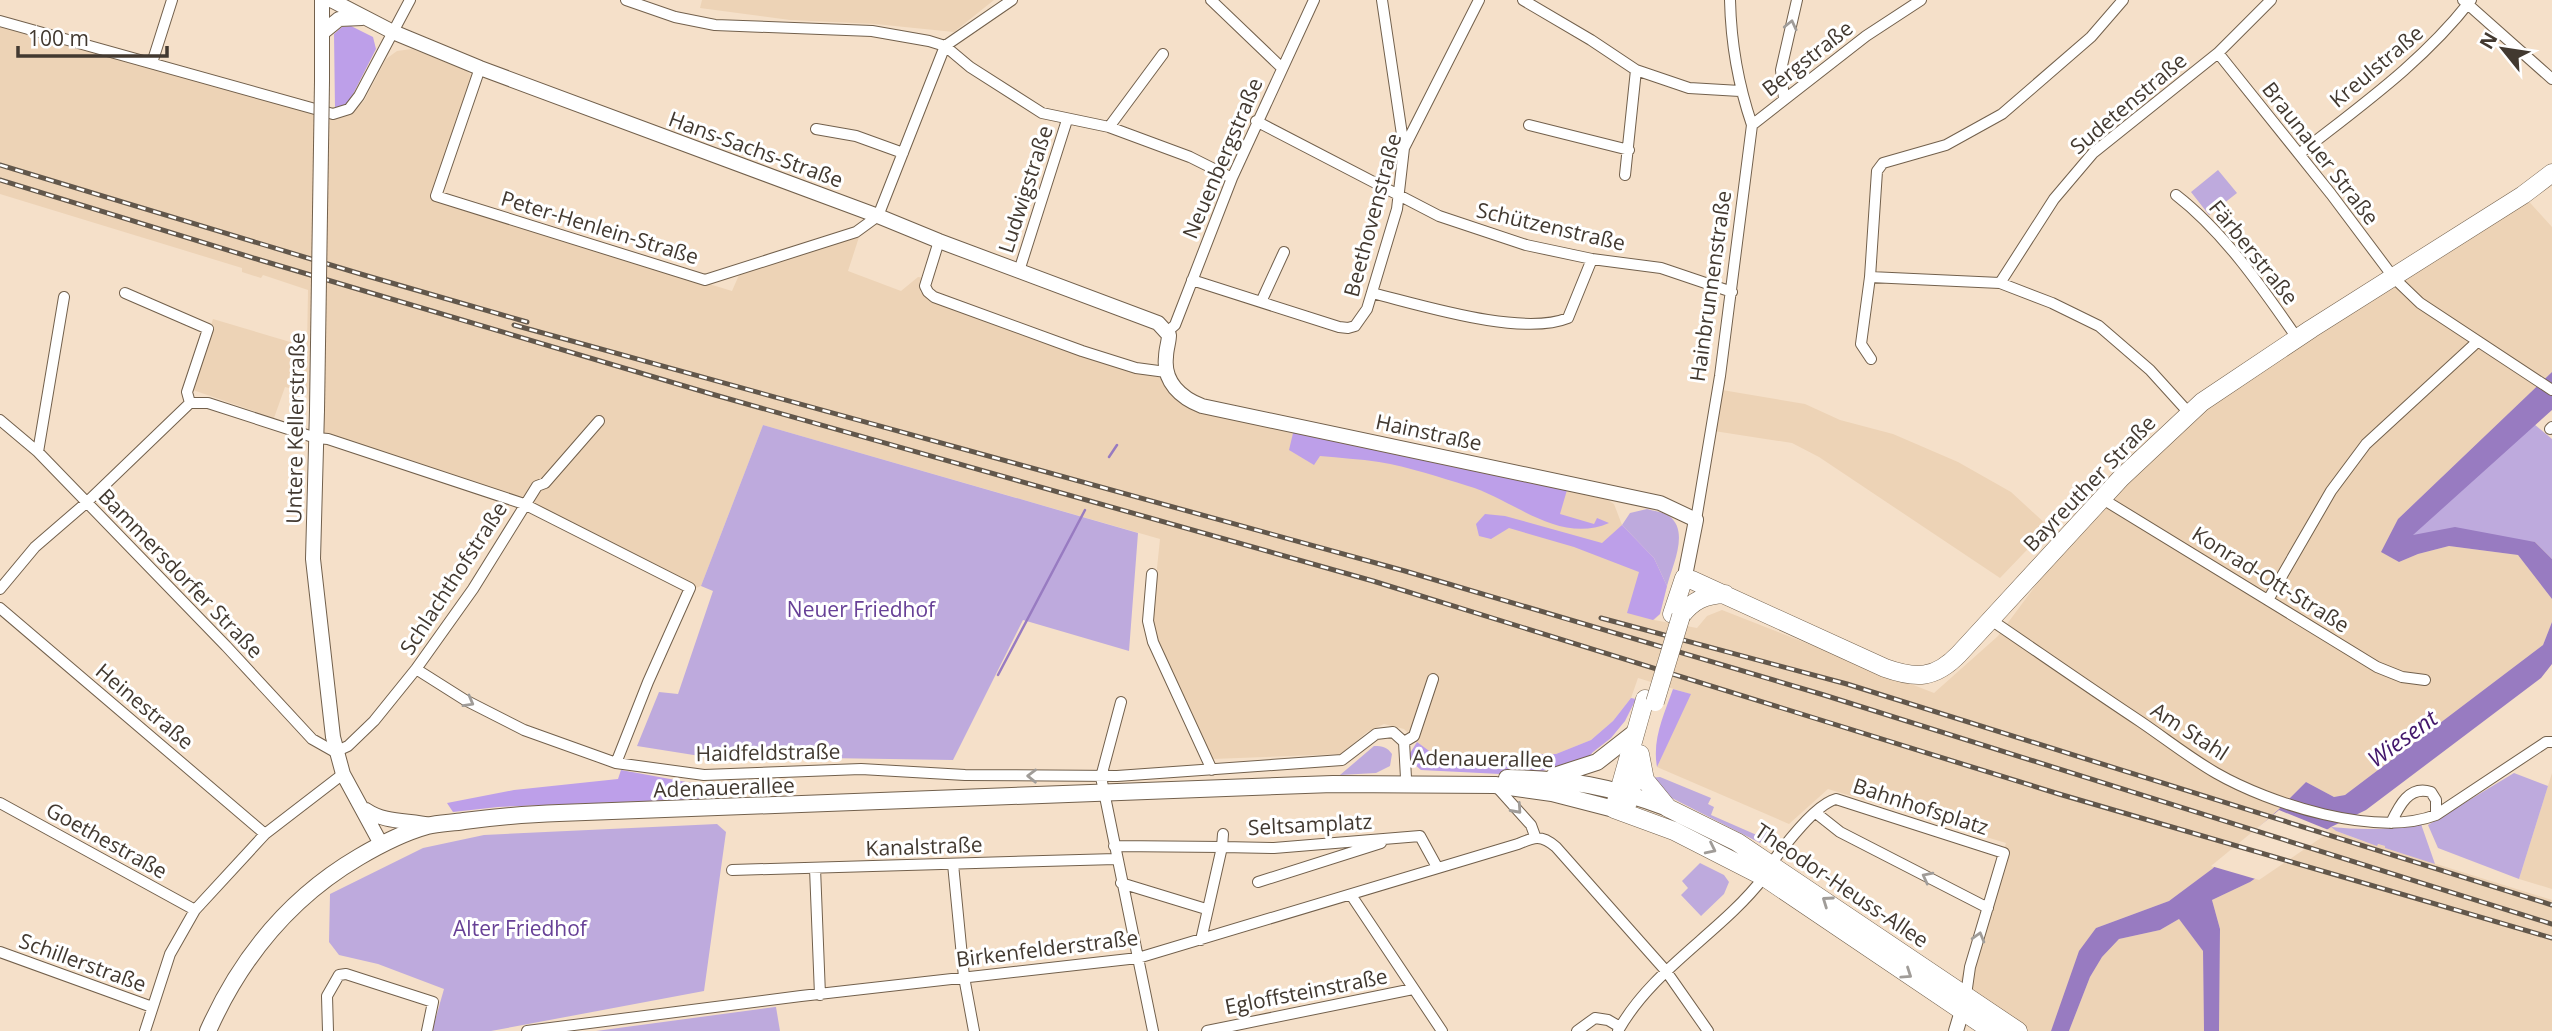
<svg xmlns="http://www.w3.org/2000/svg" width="2552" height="1031" font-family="'Open Sans',sans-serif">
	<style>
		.built { fill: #edd3b6 }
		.green { fill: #beaadd }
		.forest { fill: #bd9fe9 }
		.water { fill: #987bc1 }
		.pier { fill: #f5e0c9 }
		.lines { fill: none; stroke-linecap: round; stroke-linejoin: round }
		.stream { stroke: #987bc1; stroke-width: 2.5 }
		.minor-casing { stroke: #72604c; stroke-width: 12 }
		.tertiary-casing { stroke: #72604c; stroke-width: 16 }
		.secondary-casing { stroke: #72604c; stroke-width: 18 }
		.primary-casing { stroke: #72604c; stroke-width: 19 }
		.minor { stroke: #fff; stroke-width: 10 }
		.tertiary { stroke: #fff; stroke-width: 14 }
		.secondary { stroke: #fff; stroke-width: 16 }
		.primary { stroke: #fff; stroke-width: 18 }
		.rail-casing { stroke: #62574b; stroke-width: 5 }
		.rail { stroke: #fff; stroke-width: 2.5; stroke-dasharray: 8; stroke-linecap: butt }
		.tertiary-bridge-casing { stroke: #72604c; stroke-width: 16; stroke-linecap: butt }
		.primary-bridge-casing { stroke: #72604c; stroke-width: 19; stroke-linecap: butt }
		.tertiary-bridge { stroke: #fff; stroke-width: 14 }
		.primary-bridge { stroke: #fff; stroke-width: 18 }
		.oneway { stroke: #a09c98 }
		.labels { text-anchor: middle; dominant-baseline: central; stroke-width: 6; stroke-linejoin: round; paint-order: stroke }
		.street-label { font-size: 21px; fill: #423930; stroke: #fff }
		.park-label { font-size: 21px; fill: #674096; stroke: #fff }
		.water-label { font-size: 23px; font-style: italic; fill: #42166b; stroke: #fff }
	</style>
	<rect width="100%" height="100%" fill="#f5e0c9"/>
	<path class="built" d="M702,0H994L954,32L875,24L790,20L700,8Z
		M0,27L308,112L351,113L364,101L386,59L397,51L412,49L466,70L471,75L473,82L431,199L732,291L739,275L860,234L848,271L901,291L918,277L925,278L920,292L934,300L1166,377L1186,404L1603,497L1614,504L1622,525L1667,586L1660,614L1654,620L1697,628L1707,616L1722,610L1934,693L1998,636L2101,498L2192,407L2523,195L2552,227V372L2398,519L2382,552L2399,562L2418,554L2449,546L2518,555L2552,599V622L2543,645L2345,795L2334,797L2306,782L2278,810L2212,869L2169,901L2096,928L2051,1031H2008L1955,996L2006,843L1828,789L1789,824L1657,767L1690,694L1638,678L1631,698L1613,721L1591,740L1556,754L1436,756L1423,748L1404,729L1384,724L1367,732L1341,754L1212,759L1151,626L1160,539L763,425L701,586L688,591L522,509L316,436L307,393L285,387L274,418L190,389L213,319L307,347L308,290L263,275L261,278L242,272V268L0,194Z
		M1722,390L1805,404L1840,420L1893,434L1958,462L2011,492L2049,527L2000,578L1819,457L1792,443L1714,431Z
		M2552,773V889L2519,879Z
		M2331,827L2336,831L2363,841L2385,846V848L2552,900V1031H2219L2220,929L2212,900L2250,882Z
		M2179,919L2203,951L2204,1031H2069L2090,977L2102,957L2119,939L2160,930Z"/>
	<path class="green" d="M2218,170L2237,193L2209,215L2191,192Z
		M2534,424L2552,439V559L2535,542L2411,536Z
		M763,425L1138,533L1129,651L1023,620L953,760L700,756L637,746L659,692L678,694L713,591L701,586Z
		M1647,509C1654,511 1663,512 1669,516C1690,531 1672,566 1667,586L1654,558L1622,525L1630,513Z
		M1374,746C1383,746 1387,747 1392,754L1390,766L1376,773L1340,775Z
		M2514,773L2548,786L2519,879L2438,848L2428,825Z
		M1660,777L1711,798L1708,804L1714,807L1711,815L1759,836L1763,828L1770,832L1760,843L1662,793L1649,778Z
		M717,824L726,832L704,991L491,1031H432L444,989L378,964L339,955L329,942L330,894L423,848L484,835Z
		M2421,824L2435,864L2385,848V846L2378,844L2377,846L2336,831L2331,827C2362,830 2390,830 2421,824Z
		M1700,863L1724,875L1729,882L1724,894L1701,916L1681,895L1688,888L1682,881Z
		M776,1007L780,1031H596L775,1007Z"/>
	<path class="forest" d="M351,26L373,37L376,49L348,104L335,108L334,34L342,27Z
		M1294,429L1567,490L1560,514L1594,524L1597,518L1609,523C1559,545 1513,499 1468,486C1439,477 1409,467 1379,462C1360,459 1340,458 1320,456L1314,465L1289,450Z
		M1485,514L1505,516L1602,543L1622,525L1654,558L1667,586L1660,614L1653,620L1627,613L1639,572L1574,547L1509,528L1491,539L1479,536L1476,524Z
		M1673,689L1691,694L1657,767C1652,739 1664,715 1673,689Z
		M1631,698L1636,699L1625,721L1611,738L1593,752L1585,761L1542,771L1500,774L1421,770L1407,758L1417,742L1436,756L1556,754L1591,740L1613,721Z
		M621,770L692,783L699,799L498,807L453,812L447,803L514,790L618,779Z"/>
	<path class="water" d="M2552,372V410L2413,535L2455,527L2535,542L2552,559V599L2518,555L2449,546L2418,554L2399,562L2381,552L2398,519Z
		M2552,622V664L2541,678L2366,810L2331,827L2250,882L2212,900L2220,929L2219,1031H2204L2203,951L2179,919L2160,930L2119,939L2102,957L2090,977L2069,1031H2051L2079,951L2096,928L2169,901L2212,869L2278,810L2306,782L2334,797L2345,795L2543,645Z"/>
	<path class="pier" d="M2279,810L2331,831L2259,880L2211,866Z"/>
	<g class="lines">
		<path class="stream" d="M1109,457L1117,445
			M998,675L1085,510"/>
		<defs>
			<path id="minor" d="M626,0L675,17L715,25L872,31L929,41L945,46L970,67L1042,113L1109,127L1190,157L1232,178
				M1211,0L1282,68
				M1382,0L1404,148
				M1523,0L1591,40L1636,70L1689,88L1740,91
				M2463,0L2552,79
				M0,21L333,114L349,109L359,96L410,0
				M2218,53L2331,194L2394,278L2420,303L2552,390
				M152,63L172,0
				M480,68L436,196L705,280L856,232L878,216L945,46L1012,0
				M1784,99L1781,70L1797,0
				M1256,121L1439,216L1526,245L1592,259L1661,268L1732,292
				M1529,125L1629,150
				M1752,125L1866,36L1921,0
				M1109,127L1163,54
				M816,129L856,136L903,153
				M2299,154C2360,106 2423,62 2471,0
				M1625,175L1636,70
				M2176,195C2224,232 2263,289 2297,338
				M939,241L925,286L928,292L934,297L1082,351L1136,368L1166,372
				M1019,271L1067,120
				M1870,277L1877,171L1883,163L1946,145L2002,114L2091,37L2123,0
				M1192,280L1339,327L1348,328L1355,326L1367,309L1397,209L1404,148L1479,0
				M2000,283L2054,199L2093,153L2218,53L2271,0
				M125,293L208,329L187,392L190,403
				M1372,293C1421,305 1522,337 1568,318L1592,259
				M1261,302L1284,252
				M1168,331L1175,325L1232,178L1314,0
				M1871,359L1861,344L1870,277L2000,283L2052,303L2099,326L2150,370L2189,413
				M0,420L38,452L226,646L312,739L335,752L348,746L374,721L416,669L473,589L537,486L545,483L599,421
				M2550,429L2552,427
				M38,452L64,297
				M2101,498L2377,667L2402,677L2425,680
				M1696,520L1720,376L1752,125C1738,84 1731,44 1730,0
				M1152,574L1148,621L1153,642L1212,770
				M0,589L35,547L86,503L190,403H208L316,438L328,439L524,504L690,588L648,682L616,763
				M2268,600L2331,491L2366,444L2477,342
				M0,608L265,834
				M1991,620C2041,654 2091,689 2141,722C2166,739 2190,758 2216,773C2270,804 2376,838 2436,815L2546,742H2552
				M416,669L465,700L524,730L616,763L704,775L861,769L965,775L1117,776L1342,760L1376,734L1393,732L1404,742L1406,778
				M1121,702L1101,777L1153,1031
				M1404,742L1414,736L1433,679
				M1495,785L1531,825L1535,836
				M0,803L195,910
				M1816,813L1840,832L1988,908
				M2391,823C2399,806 2409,785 2431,792L2436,800V815
				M1223,834L1222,847L1274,848L1420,836L1437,867
				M1114,846L1222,847L1201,940
				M953,864L964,977L974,1031
				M1771,864C1784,846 1816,804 1836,799L2004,853L1970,967L1966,995
				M815,868L820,995
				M732,870L1116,859
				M1258,882L1381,843
				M1121,883L1206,909
				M1351,895L1442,1031
				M0,952L152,1007
				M145,1031L170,954L195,910L265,834L343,774
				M328,1031L327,996L339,975L346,974L433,1002L427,1031
				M527,1031L801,996L1138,958L1518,844C1534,837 1541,834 1556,847L1666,971L1708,1031
				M1207,1031L1413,989
				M1577,1031L1595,1018L1608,1020L1620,1027
				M1618,1031C1653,968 1721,933 1764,877"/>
			<path id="tertiary" d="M331,0L393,32L480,68L878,216L939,241L1158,323L1169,335C1169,342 1166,349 1166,357C1163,382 1181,398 1202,406L1660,503L1696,520L1683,586
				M323,32L339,19L362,18
				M322,81V0
				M317,410L313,559L333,737L343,774L381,844
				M366,810C385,823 408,820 430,825
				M1956,1031L1962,1011"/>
			<path id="secondary" d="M1554,776L1597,762L1634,733
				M1507,778C1569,779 1610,786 1668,808
				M208,1031C241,957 289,898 359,857C381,844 402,833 427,826C439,823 452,823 464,821C496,817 527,814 559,813L1333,784L1495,785L1552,793L1614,809"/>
			<path id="primary" d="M1672,614L1684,578L1692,580L1885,668C1916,679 1935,679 1959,654L2121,478L2202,402L2311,329L2523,195L2552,173
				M1681,616C1693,600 1705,595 1725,594
				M1645,699L1614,809L1674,831L1764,877L1992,1031
				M1640,754L1645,780L1668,808L1737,842L2018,1031
				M1625,812L1639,762"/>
		</defs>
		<use href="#minor" class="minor-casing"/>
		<use href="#tertiary" class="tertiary-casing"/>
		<use href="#secondary" class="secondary-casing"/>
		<use href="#primary" class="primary-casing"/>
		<use href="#minor" class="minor"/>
		<use href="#tertiary" class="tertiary"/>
		<use href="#secondary" class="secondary"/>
		<use href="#primary" class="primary"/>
		<defs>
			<path id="rail" d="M0,165L364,275L527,322
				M0,180L260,260L708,393L1373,581L2059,794L2552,938
				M514,325L1405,571L1824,695L2552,924
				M1601,618L1847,684L2552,905"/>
		</defs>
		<use href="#rail" class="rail-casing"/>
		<use href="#rail" class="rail"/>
		<defs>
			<path id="tertiary-bridge" d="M317,410L322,81"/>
			<path id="primary-bridge" d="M1655,702L1681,616"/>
		</defs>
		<use href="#tertiary-bridge" class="tertiary-bridge-casing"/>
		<use href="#primary-bridge" class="primary-bridge-casing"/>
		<use href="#tertiary-bridge" class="tertiary-bridge"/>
		<use href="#primary-bridge" class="primary-bridge"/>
	</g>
	<defs><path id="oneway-chevron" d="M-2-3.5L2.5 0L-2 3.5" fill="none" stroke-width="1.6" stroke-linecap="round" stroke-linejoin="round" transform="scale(1.75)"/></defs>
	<g class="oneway">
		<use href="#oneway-chevron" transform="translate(1791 25) rotate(-77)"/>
		<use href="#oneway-chevron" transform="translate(469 702) rotate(29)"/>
		<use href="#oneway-chevron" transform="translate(1032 776) rotate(-179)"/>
		<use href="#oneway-chevron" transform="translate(1517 809) rotate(48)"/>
		<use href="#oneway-chevron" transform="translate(1711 849) rotate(26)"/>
		<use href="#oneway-chevron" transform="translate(1927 877) rotate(-153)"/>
		<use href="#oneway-chevron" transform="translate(1827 901) rotate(-145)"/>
		<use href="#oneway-chevron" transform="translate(1979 937) rotate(-74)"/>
		<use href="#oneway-chevron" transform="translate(1907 974) rotate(34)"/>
	</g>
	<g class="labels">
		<g class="street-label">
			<text transform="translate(1807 58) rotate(-38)">Bergstraße</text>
			<text transform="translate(2376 66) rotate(-40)">Kreulstraße</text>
			<text transform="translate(2128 103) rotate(-40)">Sudetenstraße</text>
			<text transform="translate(756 149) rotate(20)">Hans-Sachs-Straße</text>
			<text transform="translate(2321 153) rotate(52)">Braunauer Straße</text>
			<text transform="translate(1222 158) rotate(-67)">Neuenbergstraße</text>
			<text transform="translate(1025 189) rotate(-72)">Ludwigstraße</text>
			<text transform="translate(1372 215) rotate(-75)">Beethovenstraße</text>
			<text transform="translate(1551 226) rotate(13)">Schützenstraße</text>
			<text transform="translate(600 227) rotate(17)">Peter-Henlein-Straße</text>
			<text transform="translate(2254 252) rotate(51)">Färberstraße</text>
			<text transform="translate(1710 286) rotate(-82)">Hainbrunnenstraße</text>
			<text transform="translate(295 428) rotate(-89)">Untere Kellerstraße</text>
			<text transform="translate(1429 432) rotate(12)">Hainstraße</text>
			<text transform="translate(2089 483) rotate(-46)">Bayreuther Straße</text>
			<text transform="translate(181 573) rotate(46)">Bammersdorfer Straße</text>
			<text transform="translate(453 578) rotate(-57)">Schlachthofstraße</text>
			<text transform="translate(2271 579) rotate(32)">Konrad-Ott-Straße</text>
			<text transform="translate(145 706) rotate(40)">Heinestraße</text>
			<text transform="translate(2190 731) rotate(33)">Am Stahl</text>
			<text transform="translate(768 752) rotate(-1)">Haidfeldstraße</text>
			<text transform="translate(1483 758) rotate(1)">Adenauerallee</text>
			<text transform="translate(724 787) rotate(-2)">Adenauerallee</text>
			<text transform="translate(1921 806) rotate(18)">Bahnhofsplatz</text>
			<text transform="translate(1310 824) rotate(-3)">Seltsamplatz</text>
			<text transform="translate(107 840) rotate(29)">Goethestraße</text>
			<text transform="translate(924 846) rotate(-2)">Kanalstraße</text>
			<text transform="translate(1842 885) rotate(34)">Theodor-Heuss-Allee</text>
			<text transform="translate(1047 948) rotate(-7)">Birkenfelderstraße</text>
			<text transform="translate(83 962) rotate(20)">Schillerstraße</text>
			<text transform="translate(1306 991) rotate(-11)">Egloffsteinstraße</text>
		</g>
		<g class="park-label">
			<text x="861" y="609">Neuer Friedhof</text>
			<text x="520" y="928">Alter Friedhof</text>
		</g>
		<g class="water-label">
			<text transform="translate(2402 738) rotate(-36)">Wiesent</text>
		</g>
	</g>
	<g transform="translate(2503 49) rotate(300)" stroke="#ffffff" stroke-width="5" paint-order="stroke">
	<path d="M0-5L12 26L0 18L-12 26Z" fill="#423930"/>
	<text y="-10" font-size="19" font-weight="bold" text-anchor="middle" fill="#423930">N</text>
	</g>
	<path d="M18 46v10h149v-10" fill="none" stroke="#423930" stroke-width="3.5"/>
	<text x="28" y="46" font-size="21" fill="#423930" stroke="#ffffff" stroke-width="5" paint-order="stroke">100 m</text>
</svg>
